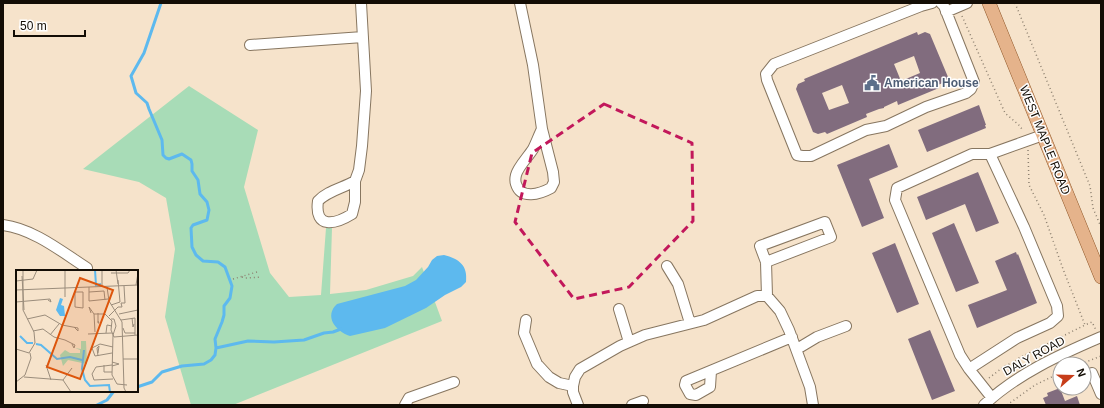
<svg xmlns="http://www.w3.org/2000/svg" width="1104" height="408" font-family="Arial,sans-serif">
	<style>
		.green { fill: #a8dcb7 }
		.water { fill: #5db9ee }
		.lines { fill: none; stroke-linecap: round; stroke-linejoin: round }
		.stream { stroke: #5db9ee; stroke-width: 3 }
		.building { fill: #816c7e; fill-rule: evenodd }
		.minor-casing { stroke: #877660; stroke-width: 12 }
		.major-casing { stroke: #90582a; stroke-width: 14 }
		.path { stroke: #8d8070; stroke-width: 1.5; stroke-dasharray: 1 3; stroke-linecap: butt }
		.minor { stroke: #fff; stroke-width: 10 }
		.major { stroke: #e5b38b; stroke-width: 13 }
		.marked { fill: none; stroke: #c2185b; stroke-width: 3; stroke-dasharray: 8 5; stroke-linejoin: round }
		.labels { text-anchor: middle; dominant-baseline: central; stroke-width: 3; stroke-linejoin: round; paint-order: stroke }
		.service-label { font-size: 12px; font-weight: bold; fill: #4e5e75; stroke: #fff; text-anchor: start }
		.street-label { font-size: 12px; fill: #130d05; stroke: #fff }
		.inset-river { fill: none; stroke: #5db9ee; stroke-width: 2 }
		.inset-road { fill: none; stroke: #9b8d7c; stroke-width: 1 }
		.view { fill: #dd550c; fill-opacity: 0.15; stroke: #dd550c; stroke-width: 2 }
		.inset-edge { fill: none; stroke: #130d05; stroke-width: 2 }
	</style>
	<rect width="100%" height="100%" fill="#f6e3cb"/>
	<path class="green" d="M189,86L258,130L244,187L270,273L289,297L321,295L326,228H332L330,294L366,290L413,276L422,267L442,321L233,405H191L165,317L175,249L166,198L139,182L83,169Z"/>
	<path class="water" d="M444,255C459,259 468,265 466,282L461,287L445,295L426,308L385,328L350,336C335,331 324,316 337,304L405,286L416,280L428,267L432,260L437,256Z"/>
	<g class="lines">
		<path class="stream" d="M216,348L248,341L274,342L304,340L324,333L333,332L341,329
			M137,387L152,382L162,372L182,366L204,364L211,360L215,355L216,348L215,339L222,322L224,315V306L230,298L232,286L225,267L218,262L203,261L196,255L192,247L191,228L193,225L207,220L209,210L207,202L200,194L198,180L192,171V164L191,160L182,154L169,159L166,158L163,155L162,140L149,109L147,103L136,93L131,76L144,53L161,3
			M97,405L107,400L114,391"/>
	</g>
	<path class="building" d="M917,32L918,35L925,32L930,34L948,77L945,82L938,85L939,88L898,105L897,101L884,107V108L879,109L866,114L867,117L827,134L825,132L818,134L813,132L796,89L798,84L805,81L804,79ZM914,56L920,73L901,81L894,64ZM842,85L849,103L829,110L822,93Z
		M979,105L986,125H985L986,128L927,152L918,130Z
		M889,144L898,167L869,179L884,218L862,227L837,165Z
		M978,172L999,223L976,232L965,204L926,220L917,197Z
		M954,223L979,283L956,292L932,233Z
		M895,243L919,304L897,313L872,253Z
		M1016,252L1017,255L1018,254L1037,303L977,328L968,305L1007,290L995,261Z
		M930,330L955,391L932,400L908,339Z
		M1060,388L1065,401L1077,396L1080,405H1046L1043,398L1048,396L1047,393Z"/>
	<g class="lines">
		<defs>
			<path id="minor" d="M520,3L533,65L542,129L553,172L554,182L551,188C540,194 521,200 516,184C515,181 515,179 516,175C518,167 528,157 533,149C536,143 539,135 542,129
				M932,3L921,6L774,64L766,74L767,80L797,155L802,156H811L866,130L886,126L926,107L966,93L971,89L974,82L944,6L941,3
				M946,12L967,3
				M250,45L363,37
				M355,181C343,188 327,191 318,201C314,230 336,224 352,214L355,202V181L359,170L362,146L366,91L361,3
				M3,225C34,229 62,252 87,268
				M766,262L760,246L825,222L831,237L766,262L767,296
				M667,266L678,284L690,323
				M619,309L629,342
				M526,320L524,333L537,364L549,377L559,383L573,386
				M797,349L817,337L846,326
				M969,369L1017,338L1050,323L1058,316L1057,306L1024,227L990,154
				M711,371L710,387L696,395L690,394L685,385L686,381L792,337
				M1092,373L1101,394
				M992,398L969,369L960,355L895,200L897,188L972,154H990L1043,135
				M405,405L409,398L454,382
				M578,405L573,392V386L575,377L580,369L620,346L645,335L704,320L757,296H767L780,311L789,330L810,387L813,405
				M632,405L643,401
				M984,405C1017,374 1059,355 1101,337"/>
			<path id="major" d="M989,3L1101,277"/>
		</defs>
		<use href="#minor" class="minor-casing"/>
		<use href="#major" class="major-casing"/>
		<path class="path" d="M1015,3L1090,186L1093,208L1101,227
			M962,16L1005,113L1020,126L1023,131
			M1028,150L1029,185L1044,215L1063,269L1085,325L1092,322L1096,330
			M242,277L245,278L261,277
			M233,279L257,272
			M1081,364L1101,356
			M989,378L1006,365L1013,363L1019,358L1085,325
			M1007,405L1035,385L1060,373"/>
		<use href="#minor" class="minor"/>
		<use href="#major" class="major"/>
	</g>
	<path class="marked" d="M604,104L692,143L693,221L629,287L574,299L515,222L532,153Z"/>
	<defs>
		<symbol id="civic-bare" viewBox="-9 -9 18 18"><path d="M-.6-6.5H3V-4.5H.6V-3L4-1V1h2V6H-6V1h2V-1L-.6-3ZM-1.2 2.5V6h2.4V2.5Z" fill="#5c6f8a" stroke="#fff" stroke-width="2.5" paint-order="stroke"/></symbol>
	</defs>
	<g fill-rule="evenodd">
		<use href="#civic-bare" x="861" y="72" width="22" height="22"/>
	</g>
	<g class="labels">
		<g class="service-label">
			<text x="884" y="83">American House</text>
		</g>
		<g class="street-label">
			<text transform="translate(1045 140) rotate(68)">WEST MAPLE ROAD</text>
			<text transform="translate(1034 356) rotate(-29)">DALY ROAD</text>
		</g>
	</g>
	<g transform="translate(16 270)">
		<rect width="122" height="122" fill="#f6e3cb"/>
		<path d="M65,71H70L71,94L52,90L47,96L44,85L49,80L54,83H64V80L59,78L65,79Z" fill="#a8dcb7"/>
		<path d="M44,28L47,29L45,35L48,36L49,46H44L40,40Z" fill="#5db9ee"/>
		<path class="inset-river" d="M79,0L80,15L85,14M4,66L11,73H17M20,74L25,75L41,89L54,87L66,90M68,80L66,99L69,110L74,116L93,115L94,122"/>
		<path class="inset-road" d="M49,0V27M86,0V17M100,0L102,14M95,3H112L114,0M6,6L8,40M0,11L17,9L21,0M120,15L122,3M73,17V31L92,29M91,17L93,31L106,52L108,118L110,122M0,20L122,15M59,22H67V38L59,37ZM73,22L88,21L89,30M0,32L34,29L35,32L32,30M95,35L104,32L102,10M75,43L73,37L78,44M82,43V53H83L82,51M103,44L122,40M93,46L102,37H106L105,33H109L108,16M116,48L117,57L118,54M11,49L29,45L46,55L62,58V61L58,57M95,49H98L100,56L97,65M105,50L119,48V65M107,58L109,63H119M17,61L27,59L38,67L49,70L59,75L58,78L56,74M79,62L78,44H89L96,51L95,60L98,67M90,63L91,55L96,56M72,64L96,63M34,65L43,54M97,65L96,105L101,114L111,115M98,67L122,65M0,79L13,83L19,73L18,62L7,40V0M96,83L79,86L76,78L84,74L97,77M82,86L81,78L83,76L82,83M107,89H122M30,95L35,110M88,95V102H96M96,95L80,97L76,104L78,110L97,109M96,96L103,94L96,92M8,107L47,110M47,110L56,98M47,110L55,122M0,112L9,105L15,88L14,83"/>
		<path class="view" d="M64,8L97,20L64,109L31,97Z"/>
		<rect width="122" height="122" class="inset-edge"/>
	</g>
	<rect width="1104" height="408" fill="none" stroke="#130d05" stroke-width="8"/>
	<g transform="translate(1072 376) rotate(70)"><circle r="19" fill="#ffffff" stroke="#a19e9b"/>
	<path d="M0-3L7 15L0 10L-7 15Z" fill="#c73d1a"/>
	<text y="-6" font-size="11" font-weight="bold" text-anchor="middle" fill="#130d05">N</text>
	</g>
	<path d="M14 30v6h71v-6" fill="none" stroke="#130d05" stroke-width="2"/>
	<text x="20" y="30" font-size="12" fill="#130d05" stroke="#ffffff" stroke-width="3" paint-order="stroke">50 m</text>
</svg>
